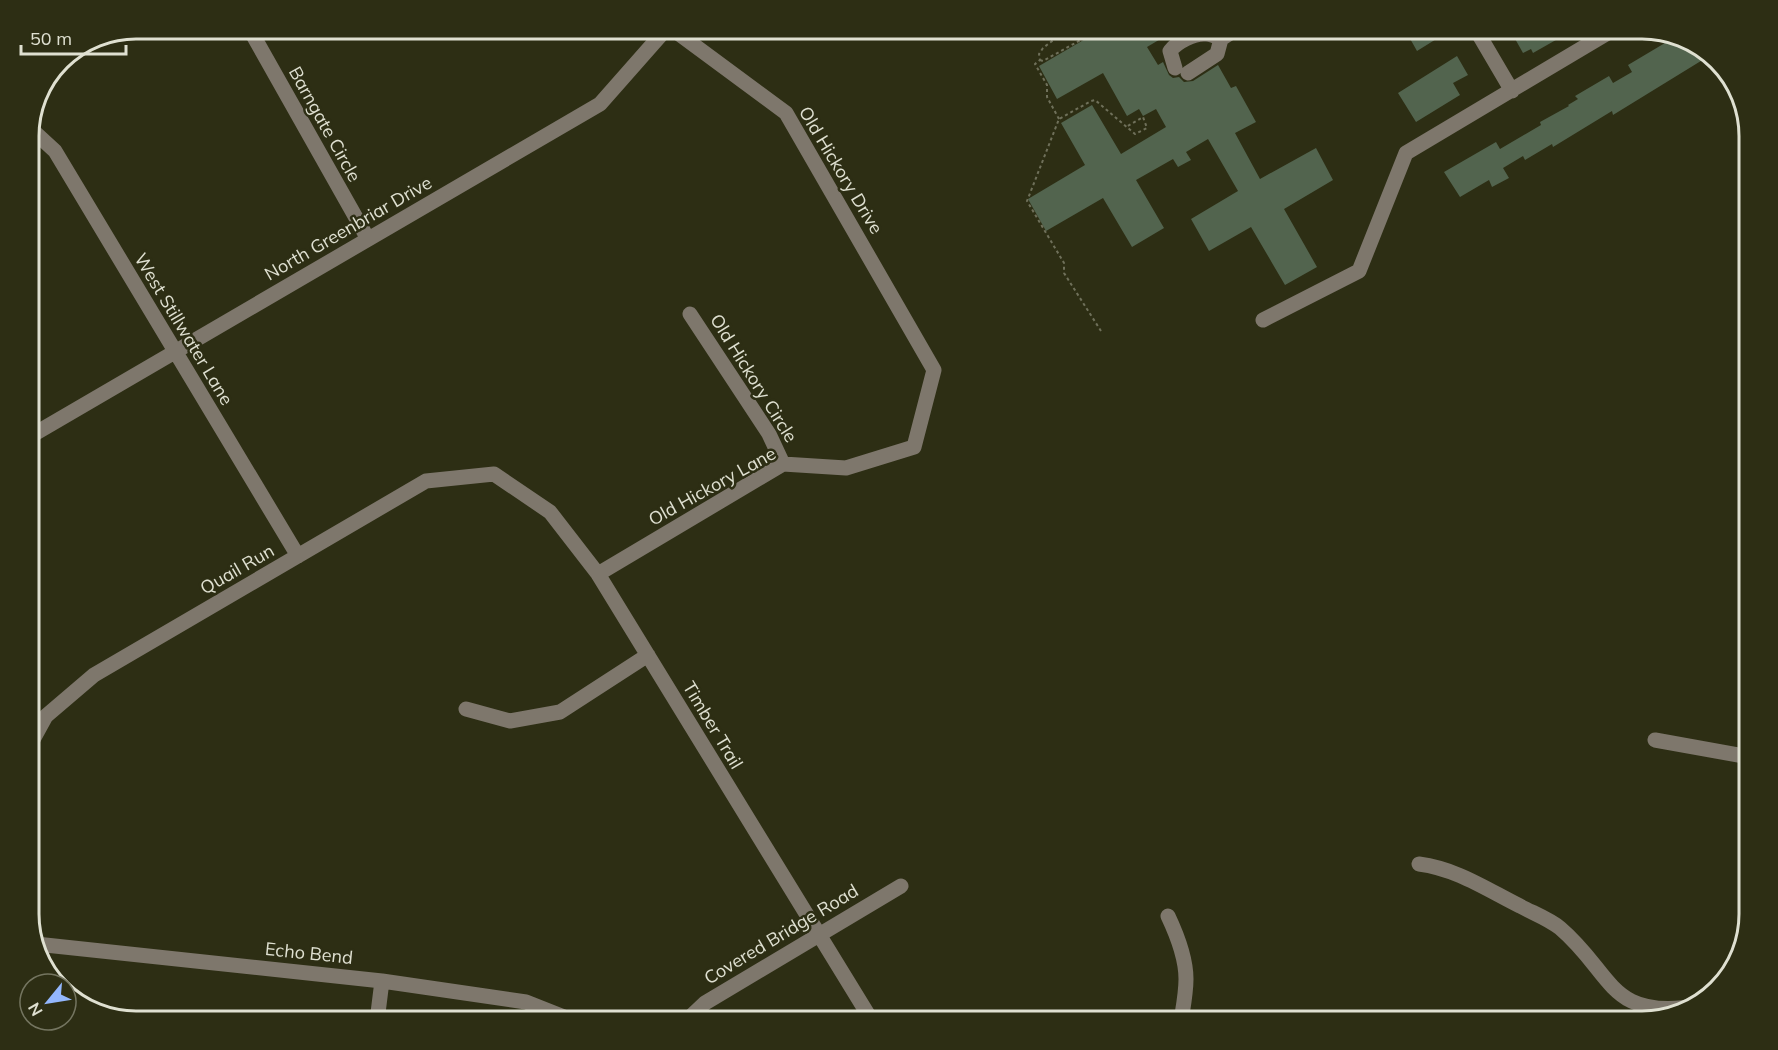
<svg xmlns="http://www.w3.org/2000/svg" width="1778" height="1050" font-family="Mulish,sans-serif">
	<style>
		.building { fill: #52644e }
		.lines { fill: none; stroke-linecap: round; stroke-linejoin: round }
		.path { stroke: #6f705a; stroke-width: 2; stroke-dasharray: 3 3; stroke-linecap: butt }
		.minor { stroke: #7e776c; stroke-width: 15 }
		.labels { text-anchor: middle; dominant-baseline: central; stroke-width: 5; stroke-linejoin: round; paint-order: stroke }
		.street-label { font-size: 18px; fill: #dfe0d1; stroke: #2d2e14 }
		.rim { fill: none; stroke: #dfe0d1; stroke-width: 3 }
	</style>
	<rect width="100%" height="100%" fill="#2d2e14"/>
	<path class="building" d="M1104,28H1179L1147,47L1158,65L1163,62L1169,75L1173,78L1179,77L1184,82L1193,81L1218,65L1231,88L1236,86L1256,122L1235,133L1260,179L1316,148L1333,180L1284,209L1317,267L1285,285L1251,227L1209,251L1191,219L1238,191L1208,139L1186,152L1191,160L1178,167L1173,159L1136,180L1164,228L1132,247L1103,198L1046,231L1028,199L1085,165L1061,123L1092,105L1121,154L1166,127L1156,109L1143,116L1139,109L1127,116L1103,73L1057,99L1039,66Z
		M1404,28H1454L1417,51Z
		M1509,28H1577L1533,53L1531,49L1523,53Z
		M1675,37L1696,43L1709,56L1613,115L1612,111L1553,147L1552,144L1525,160L1523,156L1503,168L1509,178L1492,187L1489,180L1460,197L1444,172L1496,142L1500,149L1541,125L1540,122L1569,106L1568,105L1578,99L1575,96L1609,76L1613,83L1632,72L1628,65Z
		M1457,56L1468,75L1453,83L1460,95L1416,122L1398,93Z"/>
	<g class="lines">
		<path class="path" d="M1040,60L1043,61L1086,37L1082,28
			M1059,119L1047,97V85L1035,64L1040,60L1039,54L1043,48L1069,28
			M1101,331L1064,273V263L1027,201L1059,119L1091,101L1095,100L1135,134L1147,128L1143,117L1126,127"/>
		<path class="minor" d="M249,28L368,239
			M1475,28L1512,91
			M1175,68L1170,51C1177,42 1194,33 1206,34C1211,34 1217,37 1221,39L1238,28
			M1188,73L1217,54L1221,39
			M30,128L55,151L298,556
			M690,314L769,434L783,464
			M1263,320L1359,271L1406,153L1616,28
			M29,437L600,104L667,28
			M598,574L783,464L846,468L914,447L934,370L786,113L671,28
			M466,709L510,721L560,712L648,655
			M1655,740L1749,757
			M29,747L46,716L94,675L426,481L494,474L550,512L598,574L872,1021
			M1419,864C1457,869 1486,889 1520,906C1533,913 1549,919 1560,928C1614,974 1608,1020 1697,1006
			M1168,916C1177,935 1186,957 1186,979C1186,993 1183,1008 1181,1021
			M36,944L382,981L526,1002L574,1021
			M377,1021L382,981
			M686,1021L705,1003L901,886"/>
	</g>
	<g class="labels">
		<g class="street-label">
			<text transform="translate(325 124) rotate(61)">Barngate Circle</text>
			<text transform="translate(841 170) rotate(59)">Old Hickory Drive</text>
			<text transform="translate(348 228) rotate(-30)">North Greenbriar Drive</text>
			<text transform="translate(184 329) rotate(59)">West Stillwater Lane</text>
			<text transform="translate(754 378) rotate(58)">Old Hickory Circle</text>
			<text transform="translate(712 486) rotate(-29)">Old Hickory Lane</text>
			<text transform="translate(237 569) rotate(-30)">Quail Run</text>
			<text transform="translate(713 725) rotate(59)">Timber Trail</text>
			<text transform="translate(781 934) rotate(-31)">Covered Bridge Road</text>
			<text transform="translate(309 953) rotate(6)">Echo Bend</text>
		</g>
	</g>
	<path d="M0 0H1778V1050H0ZM136 39H1642A97 97 0 0 1 1739 136V914A97 97 0 0 1 1642 1011H136A97 97 0 0 1 39 914V136A97 97 0 0 1 136 39Z" fill="#2d2e14" fill-rule="evenodd"/>
	<path class="rim" d="M136 39H1642A97 97 0 0 1 1739 136V914A97 97 0 0 1 1642 1011H136A97 97 0 0 1 39 914V136A97 97 0 0 1 136 39Z"/>
	<g transform="translate(48 1002) rotate(240)"><circle r="28" fill="#2d2e14" stroke="#747560" stroke-width="1.5"/>
	<path d="M0-4.5L10 22L0 15L-10 22Z" fill="#93b7fd"/>
	<text y="-9" font-size="16" font-weight="bold" text-anchor="middle" fill="#dfe0d1">N</text>
	</g>
	<path d="M21 45v9h105v-9" fill="none" stroke="#dfe0d1" stroke-width="3"/>
	<text x="30" y="45" font-size="18" fill="#dfe0d1" stroke="#2d2e14" stroke-width="4.5" paint-order="stroke">50 m</text>
</svg>
